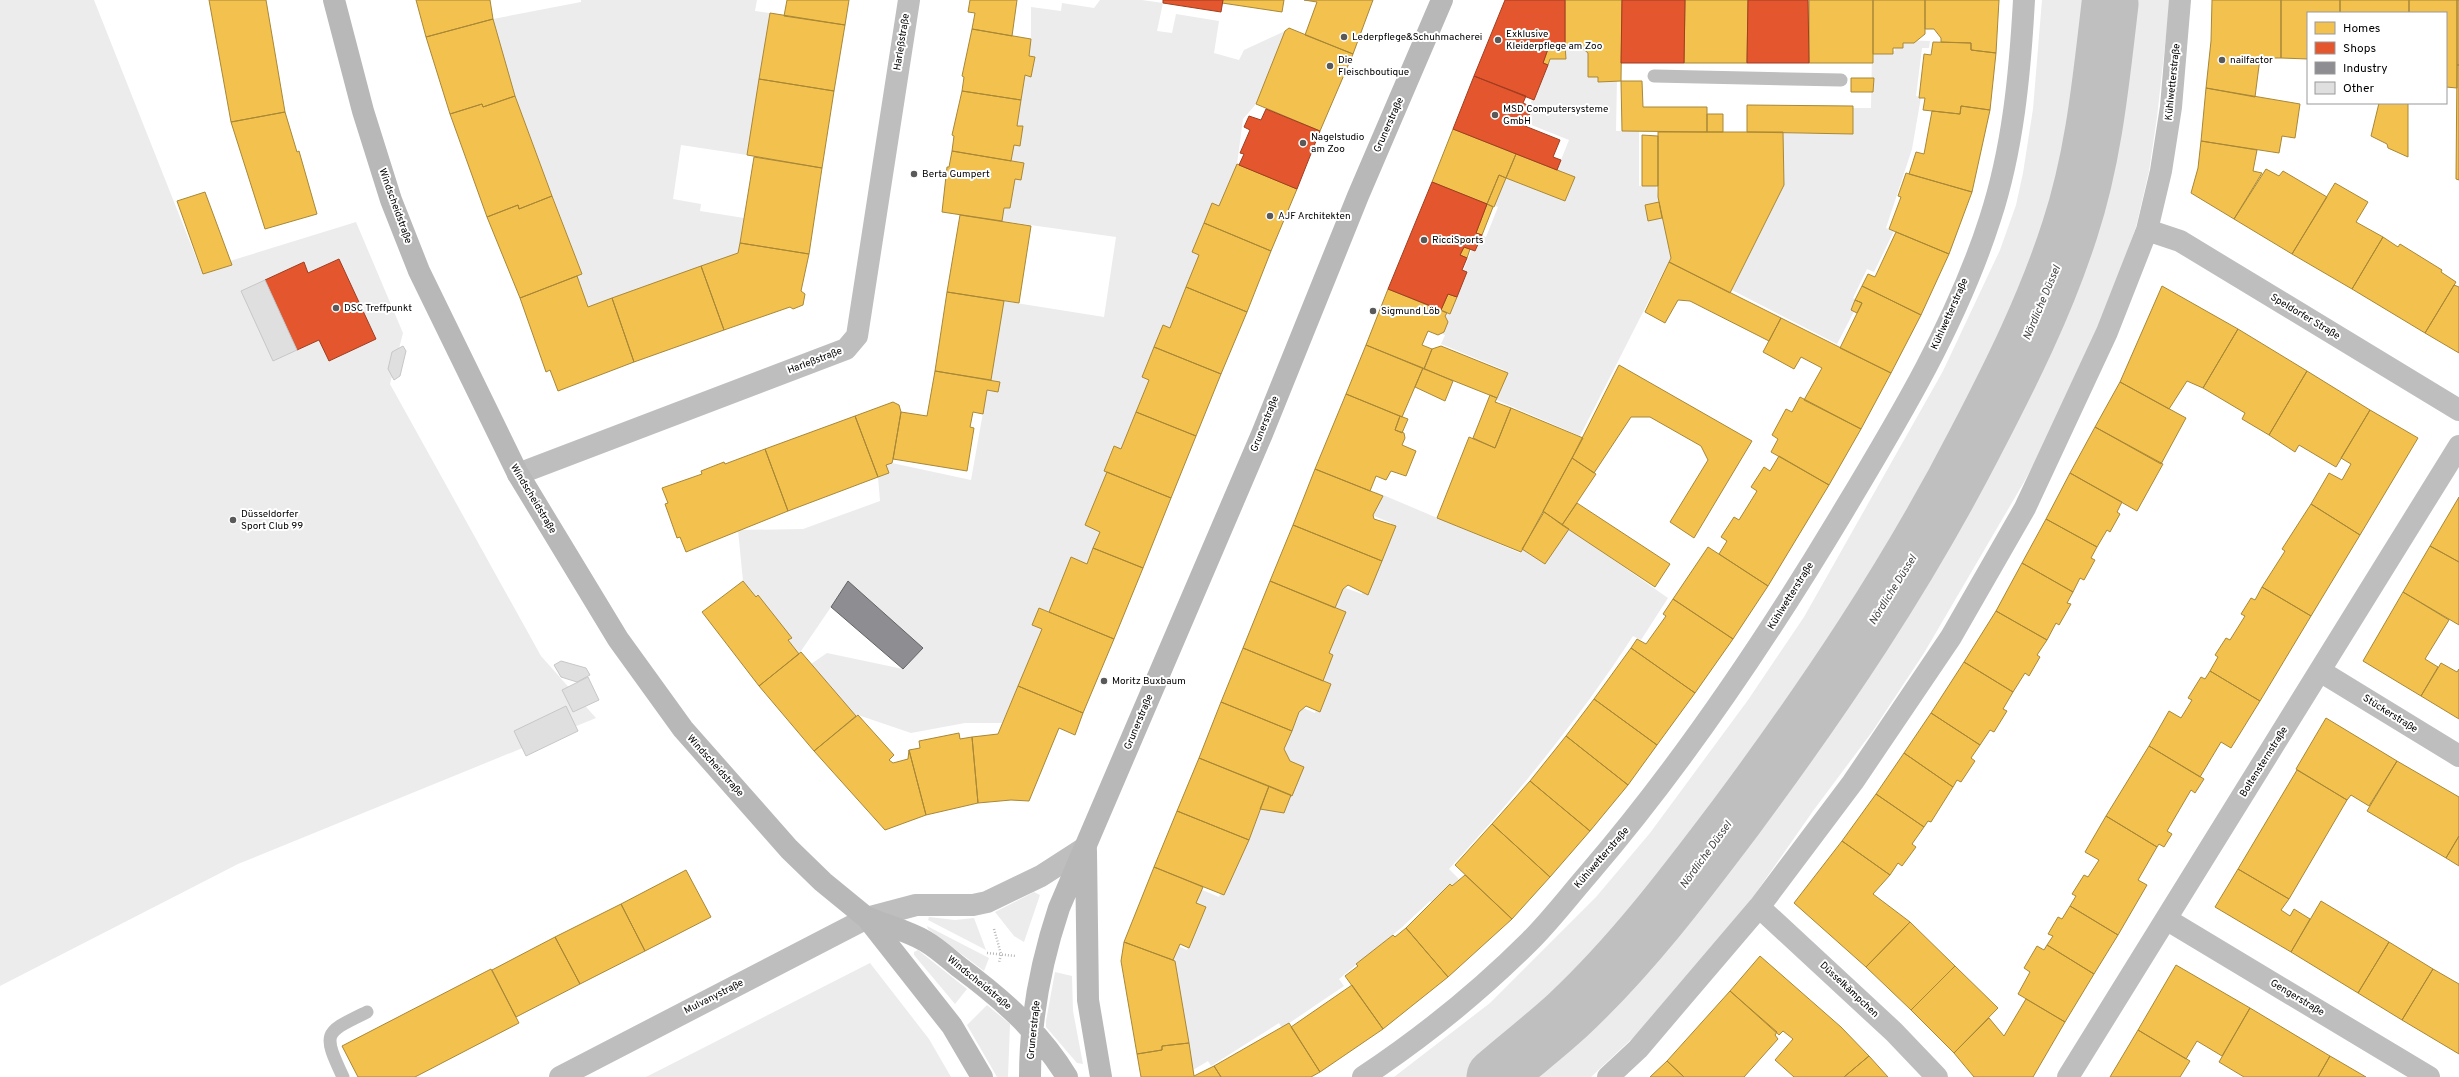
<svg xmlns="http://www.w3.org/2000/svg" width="2459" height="1077" font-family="Overpass,sans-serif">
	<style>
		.green { fill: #ececec }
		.homes { fill: #f2c14e; stroke: #a98737 }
		.shops { fill: #e4572e; stroke: #a03d20 }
		.industry { fill: #8d8d92; stroke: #636366 }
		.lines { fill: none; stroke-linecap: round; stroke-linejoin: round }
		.river { stroke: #bfbfbf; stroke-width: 57 }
		.building { fill: #dfdfdf; stroke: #c7c7c7 }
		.path { stroke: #b9b9b9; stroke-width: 2.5; stroke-dasharray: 1 2; stroke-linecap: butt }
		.service { stroke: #bebebe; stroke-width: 13 }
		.minor { stroke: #bebebe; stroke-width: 22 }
		.secondary { stroke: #b8b8b8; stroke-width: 22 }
		.poi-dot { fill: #595959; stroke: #fff; stroke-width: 1.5 }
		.labels { text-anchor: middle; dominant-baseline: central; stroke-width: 4; stroke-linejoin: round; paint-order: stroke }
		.poi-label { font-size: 10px; fill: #000; stroke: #fff; text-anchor: start }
		.street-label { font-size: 10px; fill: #000; stroke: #fff }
		.water-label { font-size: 11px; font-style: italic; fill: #444; stroke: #fff }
	</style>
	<rect width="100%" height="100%" fill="#fff"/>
	<path class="green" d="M0,0H94L201,270L356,222L403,333L390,384L541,656L596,718L238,864L0,986Z
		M581,0H757L755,11L770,13L747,155L681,145L673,199L701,204L700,211L744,218L738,253L588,307L577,276L582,274L515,96L493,19L581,2Z
		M1100,0H1142L1163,3L1157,31L1172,33L1176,14L1219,21L1214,53L1239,60L1244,50L1285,31L1256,104L1243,119L1237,164L1219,206L1212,203L1192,252L1199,255L1170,328L1163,325L1142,376L1149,380L1121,449L1113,446L1104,470L1107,472L1085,525L1100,532L1087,564L1071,557L1049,612L1039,608L1032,625L1042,629L1002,723H965L911,733L858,715L856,716L811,664L827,653L903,669L922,649L831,607L799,654L788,640L791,638L758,595L756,597L743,581L738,530L803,529L880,501L878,477L889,473L886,465L892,463L971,480L987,390L998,392L1000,382L991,380L1004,301L1104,317L1116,237L1002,221L1004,208H1010L1015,179L1021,180L1024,164L1011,161L1014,145L1020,146L1023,127L1017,126L1025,75L1031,76L1035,57L1029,56L1031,39V7L1061,11L1062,3L1094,8Z
		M2042,0H2170L2157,117L2149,171L2136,227L2099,327L2051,433L2024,482L1924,653L1872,732L1813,811L1751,900L1640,1031L1591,1077H1394L1490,1003L1596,897L1650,833L1748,700L1804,617L1943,371L2000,250L2016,205L2023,173L2033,109Z
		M1904,40L1930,41L1929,48H1922L1916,96L1921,97L1912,149L1886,228L1894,231L1874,272L1867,269L1853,298L1859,302L1837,344L1730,289L1774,133L1825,134V108H1871L1872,51H1895L1894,45H1903Z
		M1551,45H1585L1597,71V77L1617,78L1616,131H1639V186H1656L1671,257L1580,436L1492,398L1504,370L1441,344L1445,335L1434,331L1443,309L1447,311L1478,234L1486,237L1498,207L1491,204L1502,175L1572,176L1557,170L1569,140L1524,122Z
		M1376,492L1520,553L1542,510L1668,598L1641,640L1633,636C1579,719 1516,796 1449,869L1459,879L1433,905L1430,901L1401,928L1339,979L1344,986L1282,1028L1279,1023L1211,1066L1208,1061L1193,1070L1171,965L1178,946L1187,950L1204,908L1194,904L1200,889L1219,897L1276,757L1301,707L1315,713L1327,683L1314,677L1331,607L1340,586L1362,594L1391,523L1367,513Z
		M1034,892L1040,895L1024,942L1014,936L995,912Z
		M929,917L955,920L974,918L986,950L928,920Z
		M927,926L989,958L984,971L928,929Z
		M918,950L967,989L955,1004L914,955V952Z
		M870,963L929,1039L951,1077H646Z
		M1055,972L1072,976L1073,1011L1083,1064L1077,1063L1046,1027V1021Z
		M987,1005L1010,1024L1008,1077H997L967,1025Z"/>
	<path class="homes" d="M209,0H266L285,112L231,122Z
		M416,0H490L493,19L426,37Z
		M787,0H849L845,25L784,16Z
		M970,0H1017L1012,36L972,29L975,13L968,12Z
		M1223,0H1284L1282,12L1222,3Z
		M1304,0H1373L1353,54L1305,35L1317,2Z
		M1565,0H1622L1621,81L1598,82V77H1588V53L1581,47L1565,45Z
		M1685,0H1748L1747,63H1684Z
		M1809,0H1873V63H1809Z
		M1873,0H1925V34L1914,43H1903V48H1893V54H1873Z
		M1925,0H1999L1996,53L1971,50V43L1941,42V38L1934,29H1925Z
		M2212,0H2281V58H2260L2255,97L2206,88L2211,41Z
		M2281,0H2340V13H2308V59L2281,58Z
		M2340,0H2409V13H2340Z
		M2409,0H2457V88L2446,87V13H2409Z
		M2457,0H2459V65H2457Z
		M770,13L845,25L834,91L759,79Z
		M493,19L515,96L483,107L482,104L450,114L426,37Z
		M1289,28L1353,54L1320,131L1256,104L1285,31Z
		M972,29L1031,39L1029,56L1035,57L1031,77L1025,75L1021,100L962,91L964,77L962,76Z
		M1933,42L1971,43V50L1996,53L1990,110L1961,106L1960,114L1923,110L1925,98H1919L1924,54L1931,55Z
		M1565,45L1566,59H1550L1548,65L1543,63L1549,46Z
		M2457,65H2459V180L2456,179Z
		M1851,78H1874L1873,92H1851Z
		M759,79L834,91L822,168L747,155Z
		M1621,81H1642L1643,107H1707V132L1622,131Z
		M2206,88L2300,104L2295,138L2282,136L2279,153L2201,141Z
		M962,91L1021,100L1017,126H1023L1020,146L1014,145L1011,161L952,151L954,136L952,135Z
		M515,96L552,196L519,209L518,205L487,217L450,114L482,104L483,107Z
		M2379,103H2408V157L2388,148L2387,144L2371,136Z
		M1747,105L1853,106V134L1747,132Z
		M1961,106L1990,110L1972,192L1909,174L1916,152L1924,154L1932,111L1960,114Z
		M285,112L297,152L299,151L317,214L265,229L231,122Z
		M1707,114H1723V132H1707Z
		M1453,129L1516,154L1506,178L1499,175L1487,204L1432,182Z
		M1658,132H1783L1784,185L1730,293L1669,262L1671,258L1658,197Z
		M1642,135L1658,136V186H1642Z
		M2201,141L2257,150L2253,171L2262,173L2234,219L2191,193L2198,168Z
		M952,151L1024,163L1021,180L1015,179L1010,208H1004L1002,221L942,212L947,167H949Z
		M1516,154L1575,177L1565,201L1506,178Z
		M754,157L822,168L809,254L740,243Z
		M1237,164L1297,189L1271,251L1204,223L1212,203L1219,206Z
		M2266,169L2279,176L2283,171L2327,197L2292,254L2234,219Z
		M1906,173L1972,192L1949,254L1889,229L1901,197L1898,196Z
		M1499,175L1506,178L1494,207L1487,204Z
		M2335,183L2368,202L2356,222L2383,237L2352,289L2292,254Z
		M205,192L232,265L203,274L177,201Z
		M552,196L582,274L520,298L487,217L518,205L519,209Z
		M1659,202L1662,218L1648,221L1645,205Z
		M1487,204L1493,207L1482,235L1476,233Z
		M960,215L1031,226L1019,303L947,292Z
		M1204,223L1271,251L1247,312L1186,287L1199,255L1192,252Z
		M1896,232L1949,254L1921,315L1862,286L1868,274L1875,277Z
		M2383,237L2398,247L2400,244L2442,270L2441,272L2456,282L2425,333L2352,289Z
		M740,243L809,254L801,291L805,294L803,305L793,309L790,307L724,330L701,266L738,253Z
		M1464,247L1470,249L1467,258L1460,255Z
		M1669,262L1781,318L1769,341L1690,301L1678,300L1665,323L1645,312Z
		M701,266L724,330L634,362L612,298Z
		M577,276L588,307L612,298L634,362L558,391L550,370L546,372L520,298Z
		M2454,285L2459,287V353L2425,333Z
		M1862,286L1921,315L1891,373L1840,348L1862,303L1855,300Z
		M2162,286L2238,329L2203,388L2187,381L2169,409L2120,382Z
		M1186,287L1247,312L1221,374L1154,347L1163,325L1170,328Z
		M1388,289L1447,313L1445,316L1448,322L1444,332L1438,335L1428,331L1422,345L1432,349L1424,369L1366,345Z
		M947,292L1004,301L991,380L935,371Z
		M1448,294L1457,297L1450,314L1441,310Z
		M1855,300L1862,303L1857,313L1851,310Z
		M1781,318L1891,373L1861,429L1804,400L1822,368L1801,357L1794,369L1763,352Z
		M2238,329L2307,371L2269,435L2242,419L2245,413L2203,388Z
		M1366,345L1423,368L1402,417L1346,394Z
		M1441,346L1508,373L1497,398L1424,369L1432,349Z
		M1154,347L1221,374L1196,436L1136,412L1149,380L1142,377Z
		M1619,365L1752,441L1694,538L1670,522L1708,460L1701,446L1650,417H1631L1594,473L1572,458Z
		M1423,368L1453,381L1445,401L1415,387Z
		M935,371L1000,382L998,392L987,390L983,414L973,412L970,427L974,428L967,471L893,459L901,412L927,416Z
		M2307,371L2370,410L2336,467L2299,445L2295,452L2269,435Z
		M2120,382L2186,418L2161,464L2095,427Z
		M1346,394L1400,416L1395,430L1404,433L1405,438L1402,445L1416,451L1406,476L1391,471L1386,480L1376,476L1370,491L1315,469Z
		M1490,395L1497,398L1495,402L1511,408L1495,448L1473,438Z
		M1800,397L1861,429L1829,485L1771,452L1778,439L1772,435L1786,409L1792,412Z
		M893,402L899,405L901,412L893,459L892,463L886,465L889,473L878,477L855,416Z
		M1511,408L1583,438L1521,552L1437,518L1469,437L1495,448Z
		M2370,410L2418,438L2360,535L2311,504L2329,473L2342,480L2351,464L2341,458Z
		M1136,412L1196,436L1171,498L1104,471L1114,446L1121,449Z
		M855,416L878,477L788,511L765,449Z
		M1400,416L1408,419L1402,433L1395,430Z
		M2095,427L2163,464L2137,511L2070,473Z
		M765,449L788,511L686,552L680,537L677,538L665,504L668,503L662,488L702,474L701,471L724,462L725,464Z
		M1779,456L1829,485L1768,586L1719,554L1727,541L1721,537L1734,517L1739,520L1757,491L1751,487L1764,467L1770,471Z
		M1572,458L1596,474L1562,525L1543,511Z
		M1315,469L1383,496L1373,515L1374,519L1396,526L1382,561L1293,525Z
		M1107,472L1171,498L1143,568L1093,548L1100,532L1085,525Z
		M2070,473L2122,502L2117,512L2120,514L2110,532L2107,530L2097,547L2046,519Z
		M2459,497V562L2430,546Z
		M1577,503L1670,564L1655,587L1562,525Z
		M2311,504L2360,535L2311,616L2262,587L2285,551L2282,549Z
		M1544,512L1569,529L1545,564L1522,549Z
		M2046,519L2097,547L2091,558L2095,560L2084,580L2080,578L2073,592L2022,563Z
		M1293,525L1382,561L1368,595L1348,585L1343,589L1335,608L1270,581Z
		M2430,546L2459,562V625L2403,592Z
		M1708,547L1768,586L1733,639L1673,599Z
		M1093,548L1143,568L1114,639L1049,612L1071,557L1087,564Z
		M2022,563L2073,592L2067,603L2071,604L2059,625L2056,623L2047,640L1996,611Z
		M743,581L756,597L758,595L792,638L788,640L799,654L759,686L702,612Z
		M1270,581L1346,612L1329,653L1333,655L1323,681L1243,648Z
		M2262,587L2311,616L2260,701L2210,671L2218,657L2215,655L2226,638L2230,640L2245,616L2241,614L2251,598L2255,600Z
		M2403,592L2449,620L2425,659L2438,667L2421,696L2363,661Z
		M1673,599L1733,639L1695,693L1631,648L1637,639L1646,644L1666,616L1663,614Z
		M1039,608L1114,639L1083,713L1018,686L1042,629L1032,625Z
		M1996,611L2047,640L2037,655L2040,657L2029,676L2025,673L2013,692L1964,662Z
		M1243,648L1331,684L1320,712L1306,706L1299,712L1292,731L1221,702Z
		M1631,648L1695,693L1657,745L1594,699Z
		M801,652L856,716L814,751L759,686Z
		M1964,662L2013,692L2003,709L2007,711L1994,732L1990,730L1980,745L1931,713Z
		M2441,663L2457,672L2459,669V719L2421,696Z
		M2210,671L2260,701L2231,748L2221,742L2200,777L2149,746L2169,711L2181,718L2192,700L2188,698L2201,677L2205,679Z
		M1018,686L1083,713L1075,735L1059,728L1029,801L1011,800L978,803L972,737L998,734Z
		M1594,699L1657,745L1628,785L1566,736Z
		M1221,702L1292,731L1284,749L1290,761L1304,767L1292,796L1199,758Z
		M1931,713L1980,745L1971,758L1975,761L1961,782L1957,780L1953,787L1904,753Z
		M858,715L894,755L889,760L893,763L908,759L909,750L926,815L885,830L814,751Z
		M2326,718L2397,761L2369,806L2351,795L2347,800L2296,769Z
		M959,733L960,739L972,737L978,803L926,815L909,750L920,748L919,741Z
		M1566,736L1628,785L1590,831L1530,781Z
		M2149,746L2204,779L2195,793L2191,790L2167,831L2172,834L2164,847L2159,844L2157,847L2106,816Z
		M1904,753L1953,787L1931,822L1928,821L1924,827L1876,794Z
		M1199,758L1269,786L1249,840L1177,811Z
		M2397,761L2459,797V836L2446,858L2367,811Z
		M2297,770L2347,800L2289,899L2238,869Z
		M1530,781L1590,831L1550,877L1492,824Z
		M1269,786L1291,795L1284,813L1260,809Z
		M1876,794L1924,827L1912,844L1916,847L1902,866L1898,863L1890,875L1842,841Z
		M1177,811L1249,840L1224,895L1154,867Z
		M2106,816L2157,847L2138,880L2147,885L2118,935L2070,906L2076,896L2072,894L2084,875L2088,877L2099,860L2085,852Z
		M1492,824L1550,877L1512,919L1455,865Z
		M2459,836V866L2446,858Z
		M1842,841L1890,875L1873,894L1910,922L1866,967L1794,903Z
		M1154,867L1203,887L1196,903L1206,907L1189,948L1180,944L1173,960L1124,942Z
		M2238,869L2289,899L2281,910L2290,916L2294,909L2310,919L2291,952L2215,907Z
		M686,870L711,917L645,951L621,904Z
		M1465,875L1512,919L1448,977L1406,928L1450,884L1452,886Z
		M2321,901L2389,942L2358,993L2291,952Z
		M621,904L645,951L580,984L555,937Z
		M2070,906L2118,935L2094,974L2047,945L2053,936L2048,934L2058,917L2062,919Z
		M1910,922L1955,966L1911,1010L1866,967Z
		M1406,928L1448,977L1383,1029L1345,976L1358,966L1356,964L1393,935L1395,937Z
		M555,937L580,984L516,1017L492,970Z
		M1124,942L1175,961L1189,1043L1162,1046V1050L1137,1054L1121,961Z
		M2389,942L2433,969L2402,1020L2358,993Z
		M2047,945L2094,974L2065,1022L2018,994L2030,972L2024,968L2037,946L2044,950Z
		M1760,956L1841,1027L1869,1056L1844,1077H1794L1775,1060L1793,1039L1783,1031L1779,1035L1730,991Z
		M2176,965L2250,1008L2222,1056L2197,1041L2186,1059L2138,1030Z
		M1955,966L1998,1008L1954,1053L1911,1010Z
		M491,969L519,1023L415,1077H358L342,1046Z
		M2433,969L2459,984V1054L2402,1020Z
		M1352,985L1383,1029L1320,1072L1291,1027Z
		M1730,991L1777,1032L1775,1035L1778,1039L1744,1077H1684L1667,1061Z
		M2026,999L2065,1022L2033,1077H1974L1954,1053L1989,1018L2004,1036Z
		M2250,1008L2330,1056L2318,1077H2244L2219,1062Z
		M1289,1023L1320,1072L1311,1077H1221L1214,1066Z
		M2138,1030L2190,1061L2180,1077H2110Z
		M1189,1043L1194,1076L1214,1066L1221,1077H1141L1137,1054L1162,1050V1046Z
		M1869,1056L1888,1077H1844Z
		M2330,1056L2366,1077H2318Z
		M1667,1061L1684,1077H1650Z"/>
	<path class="shops" d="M1163,0H1223L1221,12L1163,3Z
		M1505,0H1565V45L1549,46L1543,63L1548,65L1534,100L1474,76Z
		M1622,0H1685L1684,63H1621Z
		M1748,0H1808L1809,63H1747Z
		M1474,76L1526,96L1523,103L1532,107L1525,126L1560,140L1553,157L1561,160L1557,170L1453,129Z
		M1266,109L1320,131L1297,189L1239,165L1244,154L1240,153L1250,130L1244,127L1249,116L1261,120Z
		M1432,182L1487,204L1476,233L1482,235L1475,251L1464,247L1460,255L1467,258L1462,270L1467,272L1457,297L1448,294L1441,310L1388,289Z
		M339,259L376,339L329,361L319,340L297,350L265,280L304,262L308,273Z"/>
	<path class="industry" d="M848,581L923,648L903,669L831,607Z"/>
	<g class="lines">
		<path class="river" d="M1495,1077C1519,1056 1544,1037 1568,1015C1631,956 1684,886 1736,817C1825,697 1906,577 1975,443C2011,374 2046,304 2070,229C2094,156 2101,80 2110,4"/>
	</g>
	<path class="building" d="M265,280L297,350L273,361L241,291Z
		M403,346L406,351L400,376L394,380L388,369L392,352Z
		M561,661L586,668L590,675L577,682L561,677L554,665Z
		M588,677L599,700L573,712L562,690Z
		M566,706L578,731L526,756L514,731Z"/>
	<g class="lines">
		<path class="path" d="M994,929L1001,954L999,963
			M987,953L1016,956"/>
		<path class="service" d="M1654,76L1841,80
			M343,1077C322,1032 324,1033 367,1012"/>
		<path class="minor" d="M2147,230L2180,241L2459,410
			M518,474L846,349L857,336L909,0
			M2320,671L2459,756
			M1759,907L1894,1032L1937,1077
			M2166,919L2429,1077
			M560,1077L867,918L916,905H973L987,902L1041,876L1086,847
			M1363,1077C1423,1037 1479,992 1530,941C1551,920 1570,895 1590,872C1686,760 1768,637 1844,510C1900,417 1957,322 1990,219C2013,149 2020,73 2024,0
			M1608,1077L1638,1049L1759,907L1853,782L1951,637L2025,508L2107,332L2147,230L2161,171L2171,107L2180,0
			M2068,1077L2459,446"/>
		<path class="secondary" d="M334,0L363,111L391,200L419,271L518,474L618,639L683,729L789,849L823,882L867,918L952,1026L982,1077
			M1086,852L1088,1000L1101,1077
			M869,918C887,926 908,931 925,941C937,948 948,958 959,967C1001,998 1040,1032 1067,1077
			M1030,1077C1030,1020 1041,962 1059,908L1262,434L1358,196L1442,0"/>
	</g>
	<g class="poi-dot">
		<circle cx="1344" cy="37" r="4"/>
		<circle cx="1498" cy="40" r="4"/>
		<circle cx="2222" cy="60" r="4"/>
		<circle cx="1330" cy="66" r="4"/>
		<circle cx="1495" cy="115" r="4"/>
		<circle cx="1303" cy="143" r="4"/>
		<circle cx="914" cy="174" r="4"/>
		<circle cx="1270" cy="216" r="4"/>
		<circle cx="1424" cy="240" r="4"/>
		<circle cx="336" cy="308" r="4"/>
		<circle cx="1373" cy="311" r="4"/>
		<circle cx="233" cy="520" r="4"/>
		<circle cx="1104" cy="681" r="4"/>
	</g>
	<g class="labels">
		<g class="poi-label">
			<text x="1506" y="34">Exklusive<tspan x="1506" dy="12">Kleiderpflege am Zoo</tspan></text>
			<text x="1352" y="37">Lederpflege&amp;Schuhmacherei</text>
			<text x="1338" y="60">Die<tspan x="1338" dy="12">Fleischboutique</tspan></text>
			<text x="2230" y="60">nailfactor</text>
			<text x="1503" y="109">MSD Computersysteme<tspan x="1503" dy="12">GmbH</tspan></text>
			<text x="1311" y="137">Nagelstudio<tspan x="1311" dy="12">am Zoo</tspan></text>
			<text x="922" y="174">Berta Gumpert</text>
			<text x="1278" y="216">AJF Architekten</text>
			<text x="1432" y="240">RicciSports</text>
			<text x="344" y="308">DSC Treffpunkt</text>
			<text x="1381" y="311">Sigmund Löb</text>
			<text x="241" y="514">Düsseldorfer<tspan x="241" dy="12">Sport Club 99</tspan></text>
			<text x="1112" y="681">Moritz Buxbaum</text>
		</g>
		<g class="street-label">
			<text transform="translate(902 42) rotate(-81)">Harleßstraße</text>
			<text transform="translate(2173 82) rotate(-84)">Kühlwetterstraße</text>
			<text transform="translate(1389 125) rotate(-66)">Grunerstraße</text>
			<text transform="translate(395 206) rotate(70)">Windscheidstraße</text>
			<text transform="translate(1950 314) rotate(-66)">Kühlwetterstraße</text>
			<text transform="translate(2305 317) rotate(31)">Speldorfer Straße</text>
			<text transform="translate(815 361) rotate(-21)">Harleßstraße</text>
			<text transform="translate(1265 424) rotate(-68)">Grunerstraße</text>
			<text transform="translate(533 499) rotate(59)">Windscheidstraße</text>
			<text transform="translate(1791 596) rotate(-58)">Kühlwetterstraße</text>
			<text transform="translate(2390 714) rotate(32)">Stückerstraße</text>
			<text transform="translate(1139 722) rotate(-67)">Grunerstraße</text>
			<text transform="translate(2264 762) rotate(-58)">Boltensternstraße</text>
			<text transform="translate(715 766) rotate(48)">Windscheidstraße</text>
			<text transform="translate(1602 858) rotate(-49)">Kühlwetterstraße</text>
			<text transform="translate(979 983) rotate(39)">Windscheidstraße</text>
			<text transform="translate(1849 990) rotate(43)">Düsselkämpchen</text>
			<text transform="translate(714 997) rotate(-27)">Mulvanystraße</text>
			<text transform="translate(2297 998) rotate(31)">Gengerstraße</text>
			<text transform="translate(1034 1030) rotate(-84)">Grunerstraße</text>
		</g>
		<g class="water-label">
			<text transform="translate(2042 303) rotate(-67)">Nördliche Düssel</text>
			<text transform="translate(1893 590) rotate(-58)">Nördliche Düssel</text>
			<text transform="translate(1706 855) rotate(-54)">Nördliche Düssel</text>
		</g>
	</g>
	<rect x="2307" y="12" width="140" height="92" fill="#ffffff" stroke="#999999"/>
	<rect x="2315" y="22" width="20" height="12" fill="#f2c14e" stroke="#999999"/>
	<text x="2343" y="32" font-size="12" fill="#000000">Homes</text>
	<rect x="2315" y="42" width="20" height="12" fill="#e4572e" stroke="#999999"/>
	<text x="2343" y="52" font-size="12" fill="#000000">Shops</text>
	<rect x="2315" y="62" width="20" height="12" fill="#8d8d92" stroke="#999999"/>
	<text x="2343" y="72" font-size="12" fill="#000000">Industry</text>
	<rect x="2315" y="82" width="20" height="12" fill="#dfdfdf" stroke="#999999"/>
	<text x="2343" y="92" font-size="12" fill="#000000">Other</text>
</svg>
